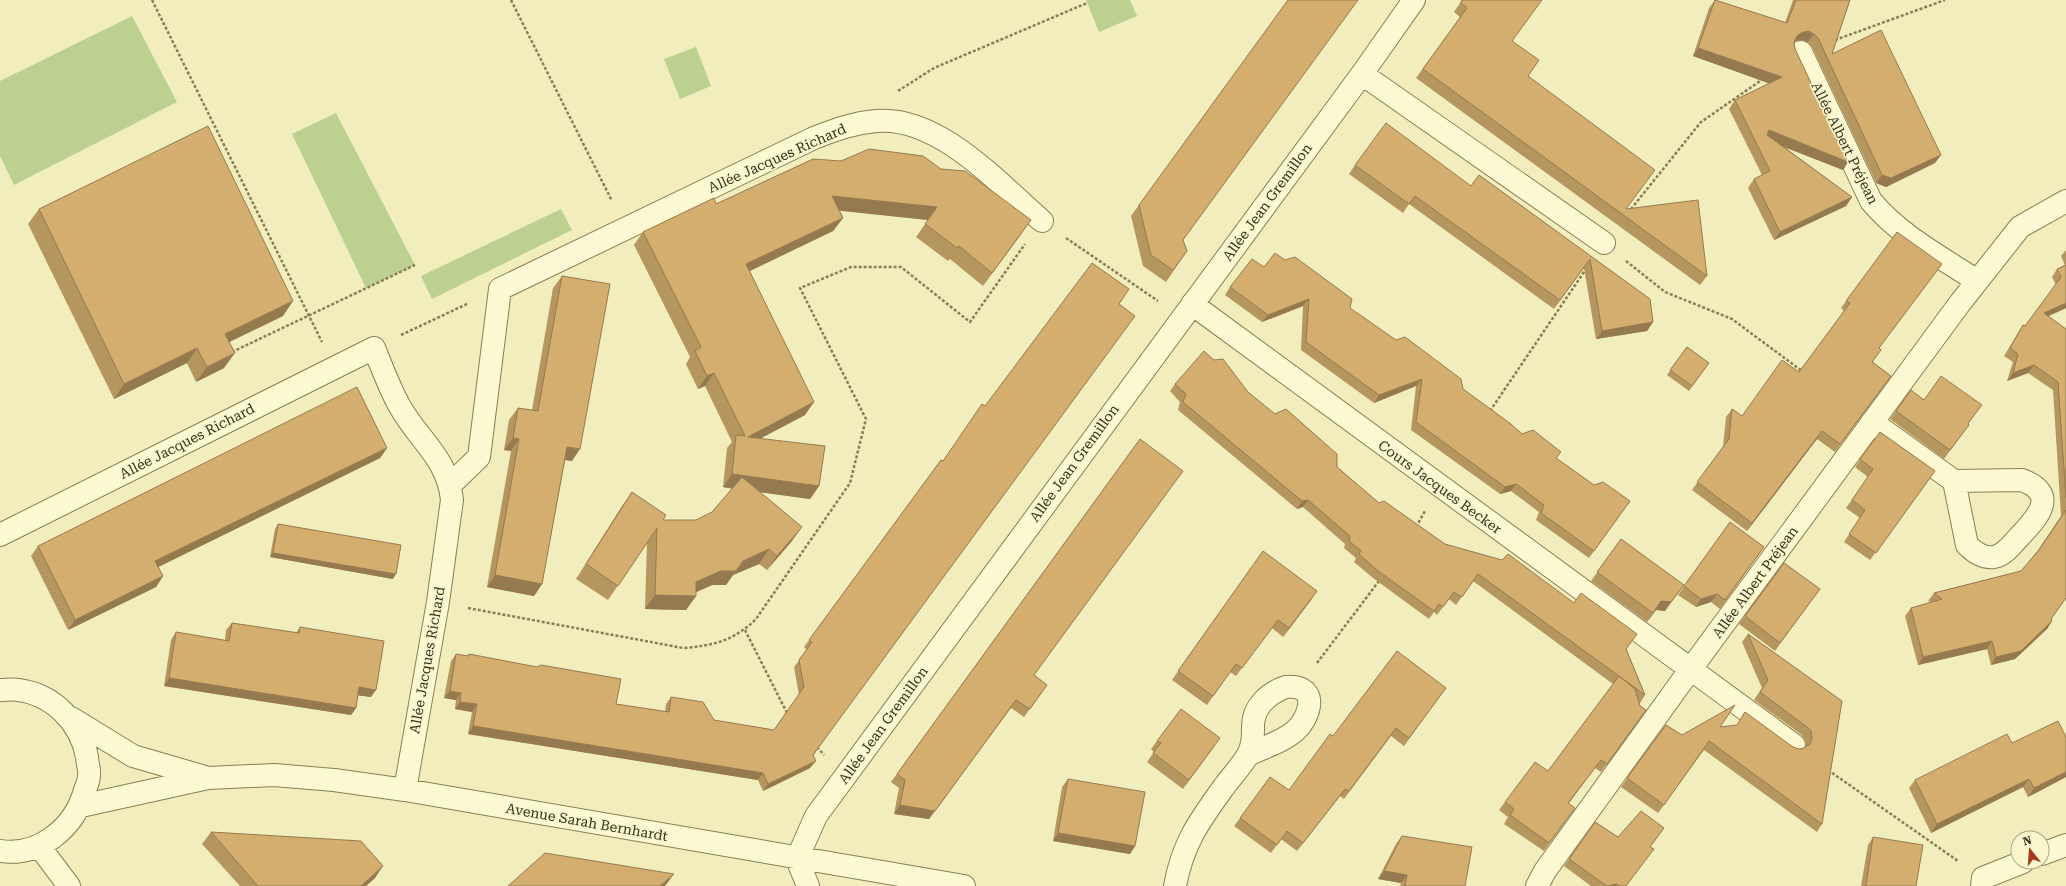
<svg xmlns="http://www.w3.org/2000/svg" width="2066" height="886" font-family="'Roboto Serif',serif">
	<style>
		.green { fill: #bcd190 }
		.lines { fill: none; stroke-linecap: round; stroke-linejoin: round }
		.minor-casing { stroke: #8c7d54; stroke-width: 24 }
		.path { stroke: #8c7d54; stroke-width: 2.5; stroke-dasharray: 3 2; stroke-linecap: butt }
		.minor { stroke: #fcf8d1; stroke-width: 22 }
		.wall { fill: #b6965f }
		.shaded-wall { fill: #947a4e }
		.building { fill: #d4ae6f; stroke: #947a4e }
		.labels { text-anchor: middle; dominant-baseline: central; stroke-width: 3.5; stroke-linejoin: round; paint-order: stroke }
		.street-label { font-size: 14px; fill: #39301b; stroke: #f9f5cd }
	</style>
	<rect width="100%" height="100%" fill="#f2edbd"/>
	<path class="green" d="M1086,0H1130L1137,16L1099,32Z
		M132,16L177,102L14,185L0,156V81Z
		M696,47L711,86L680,99L664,59Z
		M336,113L415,265L366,288L292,134Z
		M561,209L572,230L432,299L421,276Z"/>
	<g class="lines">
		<defs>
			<path id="minor" d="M1801,52L1871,201C1899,235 1941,257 1977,281
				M1362,74L1604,243
				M1192,304L1794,745
				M1872,422L1954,481
				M2022,480C2059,494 2038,517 2020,536C2012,544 2005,555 1994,557C1983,559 1974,552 1967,545L1954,481Z
				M451,484L479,457L500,289L814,138C835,130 853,123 876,121C938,115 998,183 1042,221
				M0,535L374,348C382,367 389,387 399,405C418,440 448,458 452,500L438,602L405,790
				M0,690C6,690 13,689 18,690C53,694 81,723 87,757C87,763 90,770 89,775C89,780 87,785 85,790C75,827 40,857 0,851
				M71,718L133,756L205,777
				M81,806L208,778L274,775L334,780L405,790L964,886
				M39,846L69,886
				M2042,854L2066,845
				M808,886L797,859L816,816L1362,74L1414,0
				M1175,886C1183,842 1200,820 1226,784C1233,775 1242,765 1248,755C1253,745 1253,736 1253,726C1253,707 1268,694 1283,688C1287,686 1290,687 1295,687C1319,691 1308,719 1296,730C1283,742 1264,747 1248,755
				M1537,886L1545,871L1690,670L1960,303L2020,227L2066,201
				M1982,886L1983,878L2023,862"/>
		</defs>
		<use href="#minor" class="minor-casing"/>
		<path class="path" d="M152,0L322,342
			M511,0L612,201
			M1835,40L1945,0
			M898,91L934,68L1087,3
			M1631,209L1701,122L1763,79
			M1066,238L1158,301
			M1626,261L1665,292L1732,319L1802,371
			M401,335L467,304
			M232,352L415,265
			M1490,411L1586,269
			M1416,527L1425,511
			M468,608L683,648C713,646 735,640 756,619L850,483L866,419L800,288L851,267H901L970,322L1025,244
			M745,630L788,715
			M1317,663L1379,581
			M817,747L824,755
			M1828,770L1958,861"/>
		<use href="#minor" class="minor"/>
	</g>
	<path class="wall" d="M1462,0L1512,41L1528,76L1627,209L1707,276L1700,285L1416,78L1460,17L1454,12Z
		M1715,0L1785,23L1793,0H1850L1832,54L1935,163L1886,187L1876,183L1812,47L1808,42L1802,40L1795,41L1794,42L1795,49L1848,162L1843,170L1783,146L1852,197L1846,206L1774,240L1748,188L1754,179L1762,175L1729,109L1735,100L1770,83L1693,56L1709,8Z
		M813,159L1022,233L983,286L950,259L948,261L916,237L928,220L839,210L843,218L833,231L750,271L805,415L760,438L819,486L810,499L761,492L792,541L767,570L759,564L733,575L726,585H712L696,592V596L686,610L645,609L647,543L608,600L576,579L622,506L632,492L663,520H696L712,512L732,489L723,487L727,448L732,442L705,386L698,389L686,364L690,357L634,245L643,232L716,204Z
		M1355,165L1471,186L1479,175L1650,299L1653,322L1647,331L1596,339L1584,268L1554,309L1409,204L1403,213L1349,174Z
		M1139,205L1183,240L1187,251L1166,282L1143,266L1131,216Z
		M39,209L283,316L229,342L224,368L196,382L187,363L114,399L28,224Z
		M1897,232L1879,349L1873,362L1891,376L1835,452L1817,439L1747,531L1692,490L1723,447L1726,417L1732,409L1742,416L1799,372L1844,311L1841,308Z
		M2066,250V308L2048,316L2066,329V598L2051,619L2052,621L2047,629L2015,659L1991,665L1987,649L1918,665L1905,616L1911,608L1931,602L1928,601L1934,593L2021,571L2038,550L2061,516L2053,390L2028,373L2007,381L2013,362L2004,356L2018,333L2023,325L2025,326L2056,285L2052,277L2057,269L2065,265L2061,256Z
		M1264,267L1350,308L1463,389L1522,434L1594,485L1630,501L1589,558L1536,520L1539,512L1511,491L1500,494L1411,430L1416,386L1374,403L1301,350L1303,306L1262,322L1225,295L1230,287Z
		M562,276L572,461L565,460L542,584L534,596L487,587L511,451L504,450L509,420L518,408L532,410L553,288Z
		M1119,304L813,756L810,768L763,791L758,780L468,734L472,712L455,709L456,700L444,698L451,661L456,654L468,656L469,654L616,704L665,712L666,704L671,697L714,720L774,730L799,695L794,667L807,650L804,647L941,460L943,461L985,406Z
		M1687,347L1709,363L1689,391L1667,375Z
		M1175,384L1248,392L1337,467L1379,503L1445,544L1626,649L1645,695L1640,703L1639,702L1640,706L1646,710L1601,772L1595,768L1568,804L1575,808L1544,851L1504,824L1508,817L1499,810L1505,802L1548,771L1613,684L1473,581L1456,605L1449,599L1437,615L1434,612L1429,619L1373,578L1354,562L1356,558L1344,548L1345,544L1303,507L1297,509L1178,410L1180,402L1170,391Z
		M1911,390L1924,400L1976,413L1968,424L1963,433L1944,459L1890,419Z
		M1880,432L1935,471L1870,560L1844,542L1860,518L1846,508L1868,477L1855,467Z
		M1140,439L1034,675L1047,685L1024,717L1011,708L929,819L894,814L899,788L891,782Z
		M387,448L380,458L158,567L163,576L156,587L68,630L31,556L38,546Z
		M1730,522L1764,547L1720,609L1711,602L1696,607L1678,595Z
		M278,524L393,579L270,557L275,529Z
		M1621,539L1665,611L1656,610L1647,622L1591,581Z
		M1263,551L1311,600L1283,637L1272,628L1236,676L1230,672L1207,705L1172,680Z
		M1784,563L1820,589L1775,651L1739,624Z
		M232,623L296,633L300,627L371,697L358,695L356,708L351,715L164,686L171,640L176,632L225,640L226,630Z
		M1748,634L1842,701L1822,824L1817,832L1704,750L1658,813L1621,787L1666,725L1682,735L1720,727L1799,749L1804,748L1806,747L1805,740L1802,735L1754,700L1762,688L1742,642Z
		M1446,688L1404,746L1391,736L1344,799L1340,796L1297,851L1281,839L1271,853L1234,826L1240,818L1289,790L1333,736Z
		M2066,737V777L2028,797L2023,787L1931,833L1909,788L1915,780L2012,743Z
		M1157,741L1214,747L1183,789L1147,762L1154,752L1151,749Z
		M1068,779L1135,846L1130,854L1053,841L1062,787Z
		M1595,822L1618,837L1651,847L1626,886H1591L1564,866Z
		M211,832L375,878L366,886H240L202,844Z
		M1402,836L1465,886H1400L1401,883L1378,879L1396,844Z
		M1873,837L1916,886H1861L1868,845Z"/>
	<path class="shaded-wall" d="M1808,31L1814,34L1808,42L1802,40L1795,41L1791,45L1797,36L1801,33Z
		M1698,48L1782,77L1776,86L1693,56Z
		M1769,130L1848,162L1843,170L1763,139Z
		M1941,155L1935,163L1886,187L1876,183L1882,175Z
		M832,196L937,207L928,220L823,209Z
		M1852,197L1846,206L1774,240L1780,232Z
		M843,218L833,231L737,277L746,264Z
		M1309,299L1303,306L1262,322L1268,315Z
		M293,301L283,316L215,349L225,334Z
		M2066,303V308L2038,321L2044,313Z
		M1653,322L1647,331L1596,339L1602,331Z
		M197,348L187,363L114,399L124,384Z
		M235,353L224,368L196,382L207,367Z
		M2034,365L2028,373L2007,381L2013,373Z
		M714,373L705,386L698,389L707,376Z
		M1422,379L1416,386L1374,403L1379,395Z
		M814,402L805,415L739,450L748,437Z
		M1822,431L1817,439L1747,531L1752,523Z
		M513,438L519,439L511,451L504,450Z
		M567,447L580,449L572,461L559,459Z
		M387,448L380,458L148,572L155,561Z
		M732,474L819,486L810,499L723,487Z
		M1516,484L1511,491L1500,494L1505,487Z
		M1308,500L1303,507L1297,509L1302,501Z
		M802,527L792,541L767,570L777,556Z
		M769,549L759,564L733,575L726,585H712L688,596H696L686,610L645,609L655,595L743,561Z
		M273,553L396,574L393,579L270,557Z
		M495,575L542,584L534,596L487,587Z
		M163,576L156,587L68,630L75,620Z
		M1684,585L1665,611L1656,610L1647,622L1661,601Z
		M1317,591L1311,600L1283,637L1289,628Z
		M1717,594L1711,602L1696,607L1701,599Z
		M2052,621L2047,629L2015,659L1991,665L1996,657Z
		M1992,641L1987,649L1918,665L1923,657Z
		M169,678L356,708L351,715L164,686Z
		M359,687L376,690L371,697L354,695Z
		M450,691L461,693L456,700L444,698Z
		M1016,700L929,819L894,814L900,805Z
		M460,702L477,704L472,712L455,709Z
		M473,726L763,773L758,780L468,734Z
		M1601,760L1562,812L1568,803Z
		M816,761L810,768L763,791L768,784Z
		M2066,772V777L2028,797L2034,788Z
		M2029,779L2023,787L1931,833L1937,824Z
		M1345,789L1340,796L1297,851L1303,843Z
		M1058,833L1135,846L1130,854L1053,841Z
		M383,866L375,878L366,886H361Z
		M1384,871L1407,875L1401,883L1378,879Z
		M674,874L665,886H660Z
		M1617,884L1616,886H1607Z"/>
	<path class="building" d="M1288,0H1358L1183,240L1187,251L1173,270L1151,255L1139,205Z
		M1462,0H1542L1512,41L1539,60L1528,76L1655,170L1626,209L1698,200L1707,276L1423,69L1467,8L1461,3Z
		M1715,0L1787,23L1796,0H1850L1832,54L1881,30L1941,155L1891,178L1882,175L1818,38L1814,34L1808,31L1801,33L1797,36L1794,42L1795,49L1848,162L1769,130L1767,135L1852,197L1780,232L1754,179L1770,171L1735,100L1782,77L1698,48Z
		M1386,123L1471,186L1479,175L1650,299L1653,322L1602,331L1590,259L1560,300L1415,196L1409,204L1355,165Z
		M208,126L293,301L225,334L235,353L207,367L197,348L124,384L39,209Z
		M869,149L923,156L941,169L965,171L1031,220L992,273L959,246L957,248L925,224L937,207L832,196L843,218L746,264L814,402L748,437L825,446L819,486L732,474L736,435L745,436L714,373L707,376L695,351L701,347L643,232L714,198L716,204L813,159L841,161Z
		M1897,232L1942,264L1879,348L1881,350L1872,362L1891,376L1840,444L1822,431L1752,523L1697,482L1729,439L1732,409L1742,416L1782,360L1799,372L1850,303L1846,301Z
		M1275,253L1285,260L1295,257L1352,299L1350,308L1396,340L1405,337L1461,379L1463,389L1511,424L1522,434L1533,430L1561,452L1556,458L1594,485L1603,482L1630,501L1594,551L1541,513L1544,505L1516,484L1505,487L1416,422L1422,379L1379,395L1306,342L1309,299L1268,315L1230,287L1252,259L1264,267Z
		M1092,263L1129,289L1119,304L1135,316L813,755L816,761L768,784L763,773L473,726L477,704L460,702L461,693L450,691L456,654L469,656V654L537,667L541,665L621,679L616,704L669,712L671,697L703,702L714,720L774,730L804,687L799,660L812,642L809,640L941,460L943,461L982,404L985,406Z
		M2066,265V303L2044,313L2066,329V498L2058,382L2034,365L2013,373L2018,354L2010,348L2023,325L2025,326L2061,277L2057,269Z
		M562,276L610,284L580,449L567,447L542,584L495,575L519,439L513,438L518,408L538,411Z
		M1687,347L1709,363L1692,386L1670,370Z
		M1204,351L1214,360L1223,359L1248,392L1275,414L1286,409L1337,454V467L1379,503L1384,501L1445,544L1502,560L1508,554L1574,603L1581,593L1637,634L1626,649L1645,695L1619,676L1478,574L1462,597L1454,592L1443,607L1439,604L1434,611L1378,571L1359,554L1361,551L1349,541L1350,536L1308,500L1302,501L1183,402L1186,394L1175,384Z
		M1941,376L1982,405L1968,423L1969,425L1950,450L1896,411L1911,390L1924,400Z
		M357,387L387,448L155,561L163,576L75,620L38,546Z
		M1880,432L1935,471L1876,553L1849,534L1865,510L1852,500L1873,469L1860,459Z
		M1140,439L1183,471L1034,675L1047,685L1030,709L1016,700L935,811L900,805L905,780L897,774Z
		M742,477L802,527L777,556L769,549L743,561L736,571H721L696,582V596L655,595L657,528L618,586L586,564L632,492L666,515L663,520H696L712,512Z
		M2066,510V598L2051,619L2052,621L2021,651L1996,657L1992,641L1923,657L1911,608L1942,599L1934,593L2021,571L2039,550Z
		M1730,522L1764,547L1725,600L1717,594L1701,599L1684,586Z
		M278,524L401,545L396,574L273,553Z
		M1621,539L1684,585L1671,602L1661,601L1653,613L1597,572Z
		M1263,551L1317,591L1289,628L1278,620L1242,668L1236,664L1213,696L1178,671Z
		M1784,563L1820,589L1780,643L1745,616Z
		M232,623L299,633L300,627L384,641L376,690L359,687L356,708L169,678L176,632L229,641Z
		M1748,634L1842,701L1822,824L1709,741L1664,805L1627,778L1666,725L1682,735L1735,705L1720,727L1737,725L1745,712L1793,747L1799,749L1804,748L1810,744L1812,738L1811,731L1807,727L1760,692L1768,680Z
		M1397,651L1446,688L1409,738L1396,728L1349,791L1345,789L1303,843L1287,831L1277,845L1240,818L1270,777L1289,790L1330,734L1333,736Z
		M1619,676L1635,689L1640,706L1646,710L1607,764L1601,760L1568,803L1575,808L1549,843L1510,815L1514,809L1505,802L1535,762L1548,771Z
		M1181,709L1220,738L1189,780L1153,753L1161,743L1157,741Z
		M2058,721L2066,737V772L2034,788L2029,779L1937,824L1915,780L2007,734L2012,743Z
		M1068,779L1145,792L1135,846L1058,833Z
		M1641,811L1664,828L1650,847L1654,849L1626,886H1619L1617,884L1607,886L1569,859L1595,822L1618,837Z
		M211,832L361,841L383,866L361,886H258Z
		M1402,836L1472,847L1465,886H1405L1407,875L1384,871Z
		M1873,837L1923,845L1916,886H1866Z
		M545,853L674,874L660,886H508Z"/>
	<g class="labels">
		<g class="street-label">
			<text transform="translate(1845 143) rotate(64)">Allée Albert Préjean</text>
			<text transform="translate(777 158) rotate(-24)">Allée Jacques Richard</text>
			<text transform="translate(1267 202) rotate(-54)">Allée Jean Gremillon</text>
			<text transform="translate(187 441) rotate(-27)">Allée Jacques Richard</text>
			<text transform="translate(1074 463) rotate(-54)">Allée Jean Gremillon</text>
			<text transform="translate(1440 487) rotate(36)">Cours Jacques Becker</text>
			<text transform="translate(1755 582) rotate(-54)">Allée Albert Préjean</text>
			<text transform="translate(427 660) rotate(-80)">Allée Jacques Richard</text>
			<text transform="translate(883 725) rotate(-54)">Allée Jean Gremillon</text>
			<text transform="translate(587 822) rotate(10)">Avenue Sarah Bernhardt</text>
		</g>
	</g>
	<g transform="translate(2030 850) rotate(343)"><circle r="19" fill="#f9f5cd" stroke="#aca686"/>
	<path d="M0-3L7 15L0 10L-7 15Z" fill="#a0391e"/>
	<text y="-6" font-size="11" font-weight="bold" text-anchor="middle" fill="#39301b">N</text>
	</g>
</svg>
